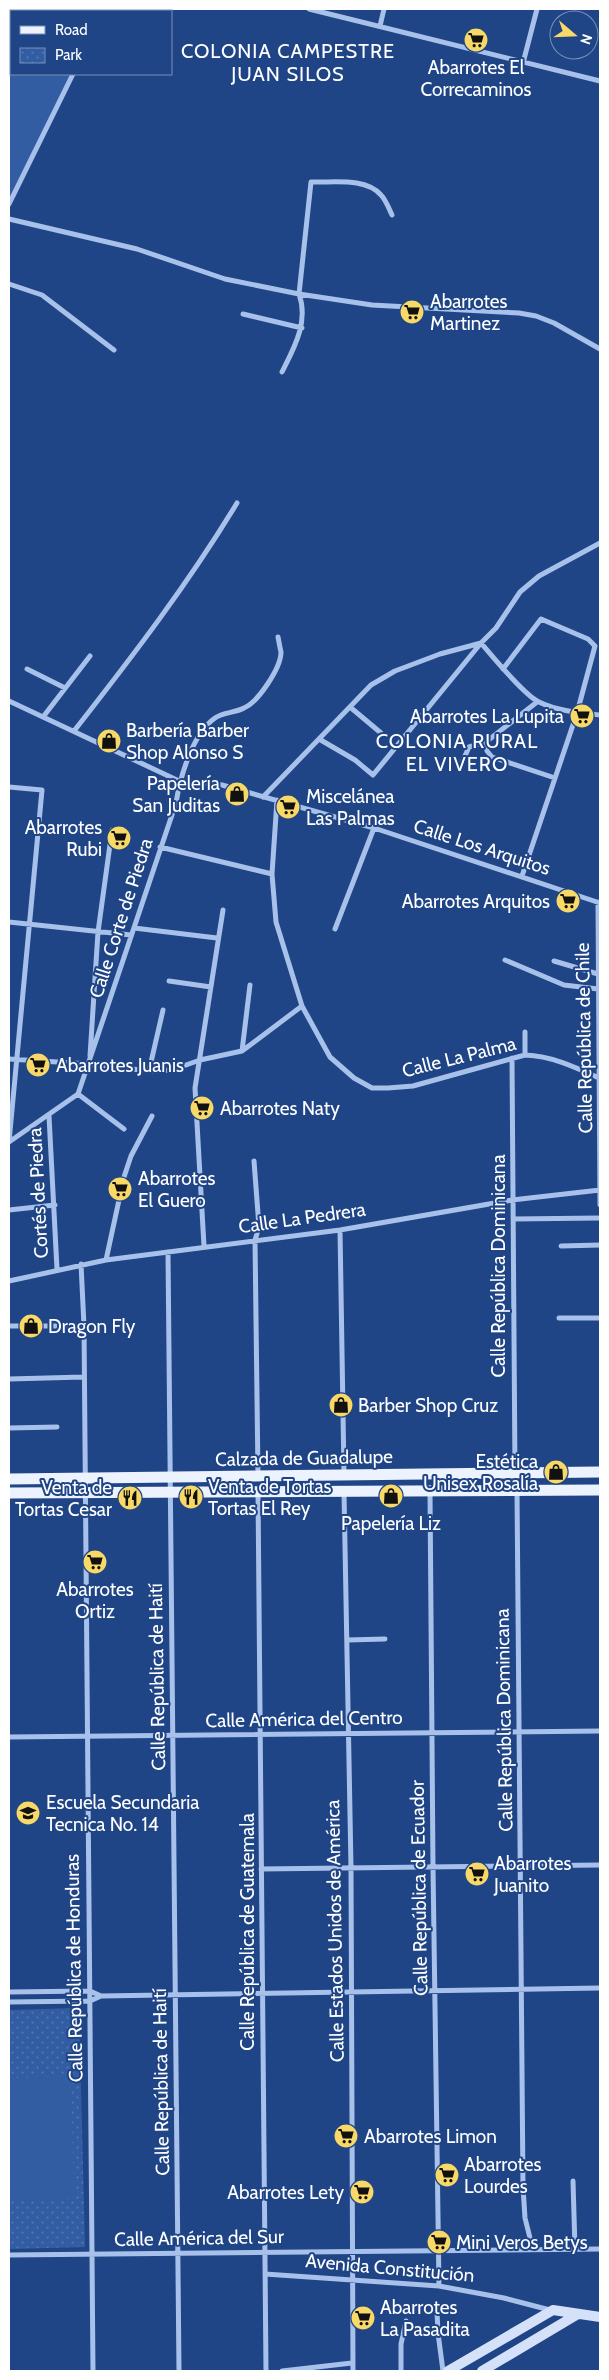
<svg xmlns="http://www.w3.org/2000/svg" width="609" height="2380" font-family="Cabin,sans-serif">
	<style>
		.park { fill: url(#park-dots) }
		.pitch { fill: #335da3 }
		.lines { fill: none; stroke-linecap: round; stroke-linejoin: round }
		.street { stroke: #a8c1ea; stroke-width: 5 }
		.secondary { stroke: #d4e1f8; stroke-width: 10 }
		.primary { stroke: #ecf2fe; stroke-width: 11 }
		.labels { text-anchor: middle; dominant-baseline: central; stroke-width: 4; stroke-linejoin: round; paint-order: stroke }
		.poi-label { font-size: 19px; fill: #fff; stroke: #1f4586; text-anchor: start }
		.street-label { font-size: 19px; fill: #fff; stroke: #1f4586 }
		.neighbourhood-label { font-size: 20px; letter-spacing: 1px; fill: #fff; stroke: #1f4586 }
	</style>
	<defs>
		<pattern id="park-dots" width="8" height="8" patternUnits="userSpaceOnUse" patternTransform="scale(1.25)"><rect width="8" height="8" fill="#335da3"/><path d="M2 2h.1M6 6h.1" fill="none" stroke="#5275b1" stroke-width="1.8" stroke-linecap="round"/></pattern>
	</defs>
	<rect width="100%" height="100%" fill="#1f4586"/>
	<path class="park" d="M79,2008L85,2247L9,2249V2010Z"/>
	<path class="pitch" d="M9,9H102L101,11H11V74H71L9,204Z
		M71,2076L74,2198L9,2199V2078Z"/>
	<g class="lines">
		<path class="street" d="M309,9L600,81
			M101,11L102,9
			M380,26L384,9
			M523,63L537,9
			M9,204L73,74
			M9,219L137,249L225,279L299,294L372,305L519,313L536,316L554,323L600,349
			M9,284L42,295L114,350
			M243,314L302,328
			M282,372C294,348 309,322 299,294L311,182C333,183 365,177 381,195C386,200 389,209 392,215
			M27,669L65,688
			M503,669L541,619L588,639L595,646L577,713L522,876
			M9,701L179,781L222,785L374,828L600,903
			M350,707L381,733
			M43,717L90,656
			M74,731C132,657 188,584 237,503
			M319,739L355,760L373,775L481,643C492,656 525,696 539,702C557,711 581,713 600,715
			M486,742L487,751L492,757L555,778
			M460,767L469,747L486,742L537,702
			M9,787L42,790L9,1142
			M263,797L371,685L395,671L440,654L481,643L496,628L520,592L539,576L600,543
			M277,800L272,874L276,922L302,1006L330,1057L354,1078L372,1088H388L413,1086L525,1055C552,1056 575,1067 599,1078
			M160,847L272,874
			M598,902L600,1205
			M9,922L131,935
			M134,928L217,938
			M335,929L374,828
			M505,960L564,985L598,989
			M554,961L598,974
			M169,981L211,987
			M242,1051L250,985
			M525,1055V1032
			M90,1056L98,932L112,830
			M512,1058L515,1473
			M9,1059L89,1064L149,1071L172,1070L200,1060L242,1051L302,1006
			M149,1071L163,1010
			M78,1094L124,1129
			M49,1116L57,1269
			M9,1142L78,1094L176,803C180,778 192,734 215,718C223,712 235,713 244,708C258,702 281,668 281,652C280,648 279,642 278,637
			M254,1161L259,1227L255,1240L258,1475
			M9,1210L55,1205
			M513,1219L600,1218
			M340,1230L344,1474
			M204,1246L195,1088L223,910
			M561,1246L600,1245
			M168,1252L179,2371
			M106,1260L124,1177L131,1156L152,1116
			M81,1264L84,1326L93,2371
			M9,1281L106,1260L340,1230L512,1200L600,1190
			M559,1318H600
			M9,1326H84
			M9,1379L84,1377
			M9,1428L57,1427
			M517,1491L523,2187L525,2218L533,2250
			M258,1492L266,2371
			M344,1492L351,1868L353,2371
			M430,1492L433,1867L439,2286
			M347,1640L385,1639
			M9,1737L600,1731
			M261,1869L600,1865
			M9,1992L90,1991L101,1996
			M9,2002L90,2001L101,1996L600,1988
			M573,2181L575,2249
			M9,2255L600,2249
			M265,2274L439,2286L504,2298L550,2310
			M437,2312L438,2333L443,2371
			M282,2371L352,2363
			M401,2371V2344L406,2321"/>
		<path class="secondary" d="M448,2371L553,2310L600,2317
			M482,2371L578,2314"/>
		<path class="primary" d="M9,1479L600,1472
			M9,1493L600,1490"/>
	</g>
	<defs>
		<symbol id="supermarket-disc" viewBox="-11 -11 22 22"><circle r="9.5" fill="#f8d968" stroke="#1f4586"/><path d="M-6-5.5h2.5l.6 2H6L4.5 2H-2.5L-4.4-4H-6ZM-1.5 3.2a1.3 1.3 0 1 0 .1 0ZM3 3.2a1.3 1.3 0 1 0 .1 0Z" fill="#111"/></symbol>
		<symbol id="shop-disc" viewBox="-11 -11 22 22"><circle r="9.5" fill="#f8d968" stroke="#1f4586"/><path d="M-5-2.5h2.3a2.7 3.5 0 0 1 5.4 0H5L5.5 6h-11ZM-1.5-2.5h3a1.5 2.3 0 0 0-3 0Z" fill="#111"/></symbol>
		<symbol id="restaurant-disc" viewBox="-11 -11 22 22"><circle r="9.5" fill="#f8d968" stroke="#1f4586"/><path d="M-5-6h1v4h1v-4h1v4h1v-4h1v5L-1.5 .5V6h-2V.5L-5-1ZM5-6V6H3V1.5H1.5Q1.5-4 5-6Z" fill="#111"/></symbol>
		<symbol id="school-disc" viewBox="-11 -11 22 22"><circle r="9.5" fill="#f8d968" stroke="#1f4586"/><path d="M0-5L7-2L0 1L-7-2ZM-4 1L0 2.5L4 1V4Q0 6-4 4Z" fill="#111"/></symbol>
	</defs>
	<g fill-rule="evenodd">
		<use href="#supermarket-disc" x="462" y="26" width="28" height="28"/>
		<use href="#supermarket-disc" x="398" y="298" width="28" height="28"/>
		<use href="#supermarket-disc" x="568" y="702" width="28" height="28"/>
		<use href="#shop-disc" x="95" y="727" width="28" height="28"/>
		<use href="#shop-disc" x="223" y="780" width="28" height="28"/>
		<use href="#supermarket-disc" x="274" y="793" width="28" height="28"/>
		<use href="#supermarket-disc" x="105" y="824" width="28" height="28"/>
		<use href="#supermarket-disc" x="554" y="887" width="28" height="28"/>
		<use href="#supermarket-disc" x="24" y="1051" width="28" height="28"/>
		<use href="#supermarket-disc" x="188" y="1094" width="28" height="28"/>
		<use href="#supermarket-disc" x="106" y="1175" width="28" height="28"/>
		<use href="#shop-disc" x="17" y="1312" width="28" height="28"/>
		<use href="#shop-disc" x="327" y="1391" width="28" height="28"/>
		<use href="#shop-disc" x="542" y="1458" width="28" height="28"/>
		<use href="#shop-disc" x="377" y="1482" width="28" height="28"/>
		<use href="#restaurant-disc" x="177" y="1483" width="28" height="28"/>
		<use href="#restaurant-disc" x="116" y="1484" width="28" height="28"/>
		<use href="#supermarket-disc" x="81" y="1548" width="28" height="28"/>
		<use href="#school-disc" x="14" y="1799" width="28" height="28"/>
		<use href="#supermarket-disc" x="463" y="1860" width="28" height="28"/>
		<use href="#supermarket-disc" x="332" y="2122" width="28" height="28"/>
		<use href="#supermarket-disc" x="433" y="2161" width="28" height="28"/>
		<use href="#supermarket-disc" x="348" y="2178" width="28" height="28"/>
		<use href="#supermarket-disc" x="425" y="2228" width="28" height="28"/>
		<use href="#supermarket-disc" x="349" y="2304" width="28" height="28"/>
	</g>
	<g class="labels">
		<g class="poi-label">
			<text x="476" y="67" text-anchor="middle">Abarrotes El<tspan x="476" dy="22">Correcaminos</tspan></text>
			<text x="430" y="301">Abarrotes<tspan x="430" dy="22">Martinez</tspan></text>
			<text x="564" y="716" text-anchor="end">Abarrotes La Lupita</text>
			<text x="126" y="730">Barbería Barber<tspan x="126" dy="22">Shop Alonso S</tspan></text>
			<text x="220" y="783" text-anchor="end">Papelería<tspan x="220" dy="22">San Juditas</tspan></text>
			<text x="306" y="796">Miscelánea<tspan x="306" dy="22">Las Palmas</tspan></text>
			<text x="102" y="827" text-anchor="end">Abarrotes<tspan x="102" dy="22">Rubi</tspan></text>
			<text x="550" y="901" text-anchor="end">Abarrotes Arquitos</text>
			<text x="56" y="1065">Abarrotes Juanis</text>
			<text x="220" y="1108">Abarrotes Naty</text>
			<text x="138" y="1178">Abarrotes<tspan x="138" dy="22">El Guero</tspan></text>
			<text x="48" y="1326">Dragon Fly</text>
			<text x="358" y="1405">Barber Shop Cruz</text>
			<text x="538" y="1461" text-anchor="end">Estética<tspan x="538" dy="22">Unisex Rosalía</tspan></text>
			<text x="208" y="1486">Venta de Tortas<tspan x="208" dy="22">Tortas El Rey</tspan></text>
			<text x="112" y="1487" text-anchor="end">Venta de<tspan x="112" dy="22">Tortas Cesar</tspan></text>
			<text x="391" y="1523" text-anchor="middle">Papelería Liz</text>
			<text x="95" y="1589" text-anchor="middle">Abarrotes<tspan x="95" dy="22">Ortiz</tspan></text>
			<text x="46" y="1802">Escuela Secundaria<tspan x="46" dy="22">Tecnica No. 14</tspan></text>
			<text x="494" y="1863">Abarrotes<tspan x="494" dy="22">Juanito</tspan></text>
			<text x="364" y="2136">Abarrotes Limon</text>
			<text x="464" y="2164">Abarrotes<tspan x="464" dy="22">Lourdes</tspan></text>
			<text x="344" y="2192" text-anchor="end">Abarrotes Lety</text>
			<text x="456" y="2242">Mini Veros Betys</text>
			<text x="380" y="2307">Abarrotes<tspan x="380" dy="22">La Pasadita</tspan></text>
		</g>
		<g class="street-label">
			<text transform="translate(482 847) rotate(18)">Calle Los Arquitos</text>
			<text transform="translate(121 918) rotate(-72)">Calle Corte de Piedra</text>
			<text transform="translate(584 1038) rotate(-91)">Calle República de Chile</text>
			<text transform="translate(459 1057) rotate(-14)">Calle La Palma</text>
			<text transform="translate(38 1193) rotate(-93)">Cortés de Piedra</text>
			<text transform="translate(302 1218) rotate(-8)">Calle La Pedrera</text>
			<text transform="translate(498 1266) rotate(-90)">Calle República Dominicana</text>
			<text transform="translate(304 1458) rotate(-1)">Calzada de Guadalupe</text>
			<text transform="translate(157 1677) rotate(-91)">Calle República de Haití</text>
			<text transform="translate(304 1719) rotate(-1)">Calle América del Centro</text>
			<text transform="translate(504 1720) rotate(-91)">Calle República Dominicana</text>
			<text transform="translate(419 1888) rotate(-91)">Calle República de Ecuador</text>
			<text transform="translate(335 1931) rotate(-91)">Calle Estados Unidos de América</text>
			<text transform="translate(247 1932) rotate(-90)">Calle República de Guatemala</text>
			<text transform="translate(74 1968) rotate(-91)">Calle República de Honduras</text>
			<text transform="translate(161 2082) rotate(-91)">Calle República de Haití</text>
			<text transform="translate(199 2238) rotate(-1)">Calle América del Sur</text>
			<text transform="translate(390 2268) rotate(5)">Avenida Constitución</text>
		</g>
		<g class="neighbourhood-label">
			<text x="288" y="51">COLONIA CAMPESTRE<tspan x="288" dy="23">JUAN SILOS</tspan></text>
			<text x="457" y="741">COLONIA RURAL<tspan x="457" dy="23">EL VIVERO</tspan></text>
		</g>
	</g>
	<rect width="609" height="2380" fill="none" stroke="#ffffff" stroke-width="20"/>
	<rect x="10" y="10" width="162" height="65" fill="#1f4586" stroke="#798fb6"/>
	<rect x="20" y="26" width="25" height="8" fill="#ecf2fe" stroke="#798fb6"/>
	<text x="55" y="35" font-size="15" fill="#ffffff">Road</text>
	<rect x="20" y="48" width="25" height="15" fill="url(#park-dots)" stroke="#798fb6"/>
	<text x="55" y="60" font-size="15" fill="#ffffff">Park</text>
	<g transform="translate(574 35) rotate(109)"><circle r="24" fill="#1f4586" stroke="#798fb6"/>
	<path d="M0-4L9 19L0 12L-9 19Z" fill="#f8d968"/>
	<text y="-8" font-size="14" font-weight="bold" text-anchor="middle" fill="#ffffff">N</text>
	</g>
</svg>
